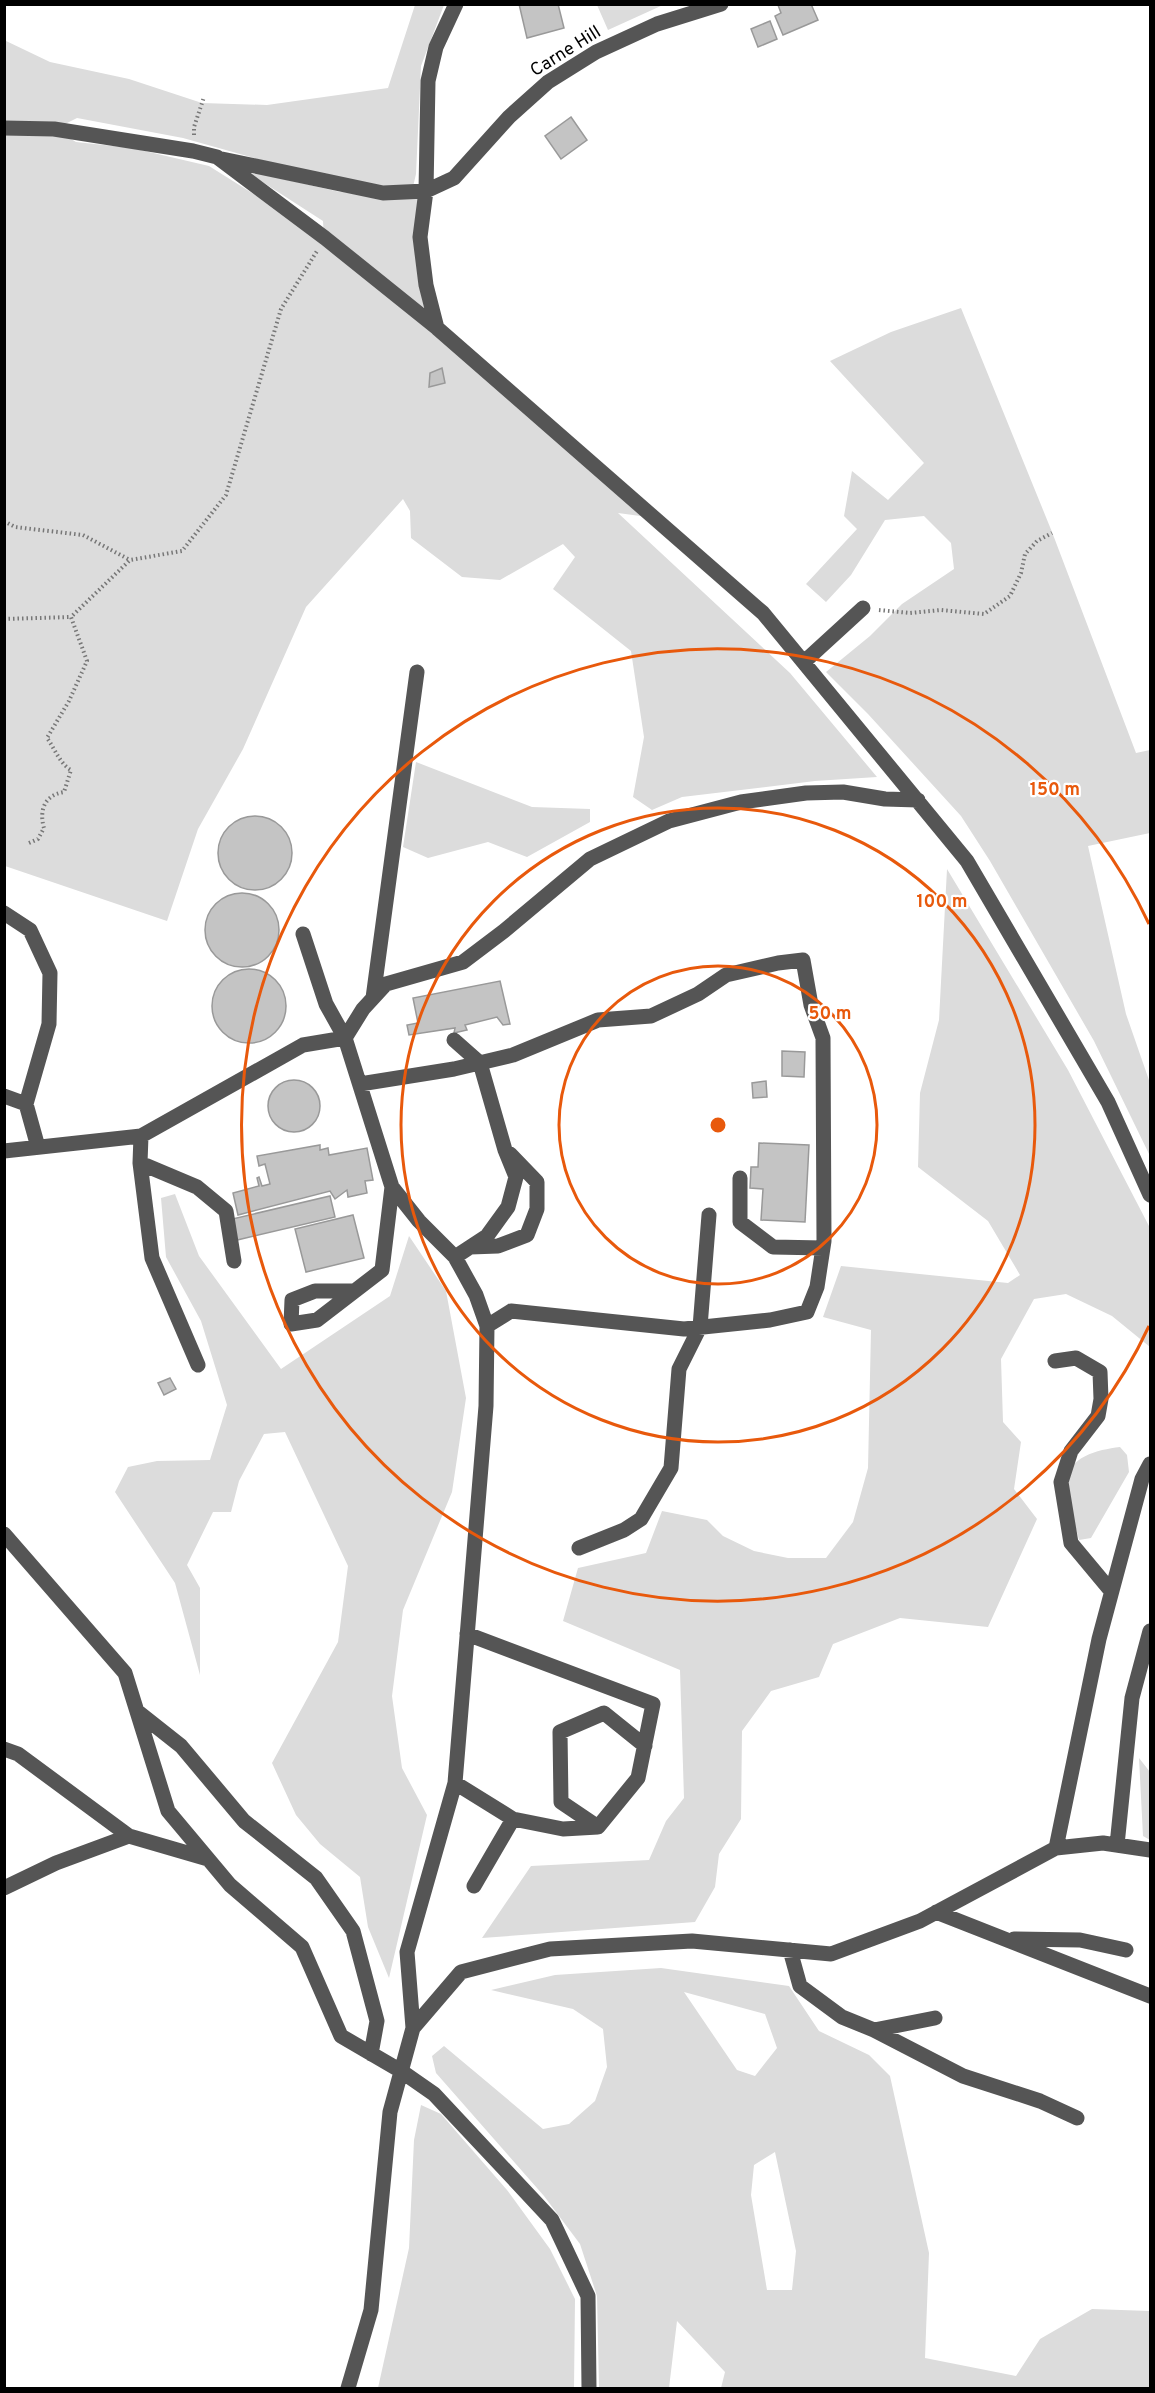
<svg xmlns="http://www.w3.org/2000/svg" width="1155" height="2393" font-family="Overpass,sans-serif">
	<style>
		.green { fill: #dcdcdc; fill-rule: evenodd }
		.building { fill: #c4c4c4; stroke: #999; stroke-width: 1.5 }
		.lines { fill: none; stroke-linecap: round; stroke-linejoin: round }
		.path { stroke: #777; stroke-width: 4; stroke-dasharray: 1.5 3; stroke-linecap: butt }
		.minor { stroke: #555; stroke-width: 15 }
		.ring { fill: none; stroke: #e8590c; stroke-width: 3 }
		.labels { text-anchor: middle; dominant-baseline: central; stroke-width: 4.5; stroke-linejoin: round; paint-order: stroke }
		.street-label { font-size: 18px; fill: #000; stroke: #fff }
		.centre { fill: #e8590c; stroke: #fff; stroke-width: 3 }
		.ring-label { font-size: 18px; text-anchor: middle; font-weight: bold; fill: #e8590c; stroke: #fff; stroke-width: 4.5; stroke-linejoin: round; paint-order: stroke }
	</style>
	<rect width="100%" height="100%" fill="#fff"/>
	<path class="green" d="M415,5H444L421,66L416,174L412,191H426L420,237L437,328L655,518L618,513L790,673L877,777L815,781L682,797L652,810L633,797L644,737L631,651L553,589L575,557L563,544L500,580L462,577L411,538L410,511L403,499L306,607L243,749L198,829L167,921L5,866L4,40L50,62L129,79L202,103L267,105L388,88ZM77,118L183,138L379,193L340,192L244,170L323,221L324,238L209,166L132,148L76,142L55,129Z
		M597,5H663L608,30Z
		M961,308L1052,532L1136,753L1150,750V833L1088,846L1126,1014L1150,1083V1156L1094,1041L990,861L961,816L868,714L826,672L870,636L902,604L954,569L951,543L924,516L885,520L851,575L826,602L806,584L857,529L844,516L852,471L888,500L924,463L830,361L891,332Z
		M416,762L532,807L590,809V822L527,857L488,842L428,858L403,847Z
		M947,869L1068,1070L1150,1228V1347L1112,1316L1066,1294L1034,1299L1001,1359L1003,1422L1021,1442L1014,1489L1037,1519L988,1627L900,1618L833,1644L819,1677L771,1691L742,1731L741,1819L719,1854L715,1887L695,1922L482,1938L531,1866L649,1860L666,1821L684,1798L680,1670L563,1621L578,1568L646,1553L662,1511L707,1520L723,1536L754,1551L788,1558H826L853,1522L868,1468L871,1330L823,1317L841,1266L1008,1283L1020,1275L988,1221L918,1167L920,1093L939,1020Z
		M175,1194L199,1256L281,1369L390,1296L409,1236L446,1291L466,1398L452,1492L403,1610L392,1696L402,1768L427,1815L389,1978L368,1927L360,1877L320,1844L296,1815L272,1763L338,1642L348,1566L285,1432L264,1434L239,1481L231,1512H213L187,1565L200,1588V1675L175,1583L115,1492L128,1467L157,1461L210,1460L227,1405L201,1321L166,1257L161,1198Z
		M1120,1447L1127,1455L1129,1472L1091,1538L1079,1540C1076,1527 1065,1495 1066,1484C1068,1456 1097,1450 1120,1447Z
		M1139,1758L1150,1772V1840L1143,1836Z
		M661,1968L789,1986L819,2031L869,2055L890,2076L929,2253L925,2358L1016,2376L1040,2339L1092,2309L1150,2311V2388H721L725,2372L677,2321L669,2388H599L597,2296L580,2244L544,2196L436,2073L432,2056L444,2046L543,2129L569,2124L595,2101L607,2067L603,2029L573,2009L491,1990L555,1975ZM684,1992L765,2014L777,2048L755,2076L737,2070ZM775,2152L796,2251L792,2290H767L751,2195L754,2165Z
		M421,2105L441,2114L507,2190L550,2249L575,2299L574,2388H378L409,2248L414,2140Z"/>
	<path class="building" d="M519,4H558L564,28L527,38Z
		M811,4L818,20L783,35L775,16L781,13L778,5Z
		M770,21L777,39L758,47L751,29Z
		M571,117L587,140L561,159L545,136Z
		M442,368L445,383L429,387L430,373Z
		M218 853a37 37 0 1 1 74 0a37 37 0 1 1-74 0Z
		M205 930a37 37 0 1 1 74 0a37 37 0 1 1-74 0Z
		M212 1006a37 37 0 1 1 74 0a37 37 0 1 1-74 0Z
		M500,981L510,1024L503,1025L497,1017L465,1025L467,1030L454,1033L455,1028L409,1035L407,1025L418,1023L413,998Z
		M782,1051L805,1052L804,1077L782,1076Z
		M268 1106a26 26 0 1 1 52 0a26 26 0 1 1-52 0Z
		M766,1081L767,1097L753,1098L752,1083Z
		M759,1143L809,1145L805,1222L761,1220L763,1189L750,1188L751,1167H758Z
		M320,1145V1150L328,1148L329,1155L367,1148L373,1180L365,1181L367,1193L348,1197L347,1190L335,1199L330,1191L238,1215L233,1193L259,1186L257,1178L259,1177L262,1186L270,1184L265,1164L259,1166L257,1156Z
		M330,1196L335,1217L233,1241L228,1220Z
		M353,1215L364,1258L306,1272L295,1229Z
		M170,1378L176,1389L164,1395L158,1383Z"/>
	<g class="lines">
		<path class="path" d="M194,135V127L204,97
			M4,521L15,527L83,535L130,560
			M879,610L910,613L941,610L984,614L1010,596L1021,573L1025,554L1037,541L1052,533
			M4,619L71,617
			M29,843L38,839L44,828C39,811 44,795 64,792L71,770C60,764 55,749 47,738L69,701L87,661L71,617L130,560L182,551L226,495L281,309L317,251"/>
		<path class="minor" d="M4,128L54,129L193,151L217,157L325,238L437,328L763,613L967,861L1108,1102L1150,1195
			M222,159L383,193L426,191L454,178L509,117L548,82L596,52L657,24L721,4
			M437,328L426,285L420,237L426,191L428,81L436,47L456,4
			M804,662L863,608
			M4,913L30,930L50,973L49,1024L26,1104L38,1147
			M373,998L417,672
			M454,1040L480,1063L505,1150L516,1177L508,1207L487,1236L455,1257
			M360,1084L454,1069L513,1055L598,1020L651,1016L698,994L726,975L778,963L803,960L811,1005L823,1038L824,1241L817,1287L807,1312L770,1320L684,1329L511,1311L487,1326
			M4,1096L26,1104
			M141,1136L140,1163L197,1187L226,1211L234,1261
			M4,1151L141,1136L303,1045L345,1038L326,1004L303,934
			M140,1163L152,1258L198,1365
			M740,1178V1222L773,1247L823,1248
			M470,1247L498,1246L527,1235L537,1209V1182L510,1154
			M355,1291H315L292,1300L291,1324L317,1320L382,1270L392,1187
			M1055,1361L1076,1358L1100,1372L1101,1399L1098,1416L1071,1451L1061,1482L1071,1543L1111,1591
			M4,1534L125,1673L168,1811L230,1885L302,1947L341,2036L401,2071L434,2094L552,2220L588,2296L589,2388
			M579,1548L624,1530L641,1519L671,1468L679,1369L700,1327L709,1215
			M467,1634L653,1704L638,1778L598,1827L563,1829L513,1819L474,1886
			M138,1712L181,1746L244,1821L316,1878L353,1931L377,2021L371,2054
			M4,1749L18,1754L129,1836L208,1859
			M455,1783L513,1819
			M598,1827L561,1802L560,1732L604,1713L645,1746
			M1117,1845L1132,1698L1150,1631
			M1056,1848L1099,1639L1142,1479L1150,1464
			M4,1888L56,1863L129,1836
			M936,1912L1150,1996
			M1014,1939L1080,1940L1126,1950
			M790,1950L800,1986L842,2017L874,2030L963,2076L1040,2101L1077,2118
			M413,2028L407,1952L455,1783L486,1406L487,1326L476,1295L455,1257L419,1221L392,1187L345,1038L363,1009L386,984L463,962L504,931L590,859L669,821L741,802L806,793L843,792L885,799L918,800
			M874,2030L935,2018
			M348,2388L371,2310L390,2112L413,2028L461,1972L550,1949L692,1941L831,1954L920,1921L1056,1848L1103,1843L1150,1850"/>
	</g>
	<g class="ring">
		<circle cx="718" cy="1125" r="159"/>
		<circle cx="718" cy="1125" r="317"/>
		<path d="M1149 1326A476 476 0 1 1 1149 924"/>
	</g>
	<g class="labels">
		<g class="street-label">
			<text transform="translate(566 52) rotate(-32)">Carne Hill</text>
		</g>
	</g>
	<circle cx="718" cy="1125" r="9" class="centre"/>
	<g class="ring-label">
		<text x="1055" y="795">150 m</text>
		<text x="942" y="907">100 m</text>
		<text x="830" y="1019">50 m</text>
	</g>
	<rect width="1155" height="2393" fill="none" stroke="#000000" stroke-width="12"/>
</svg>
